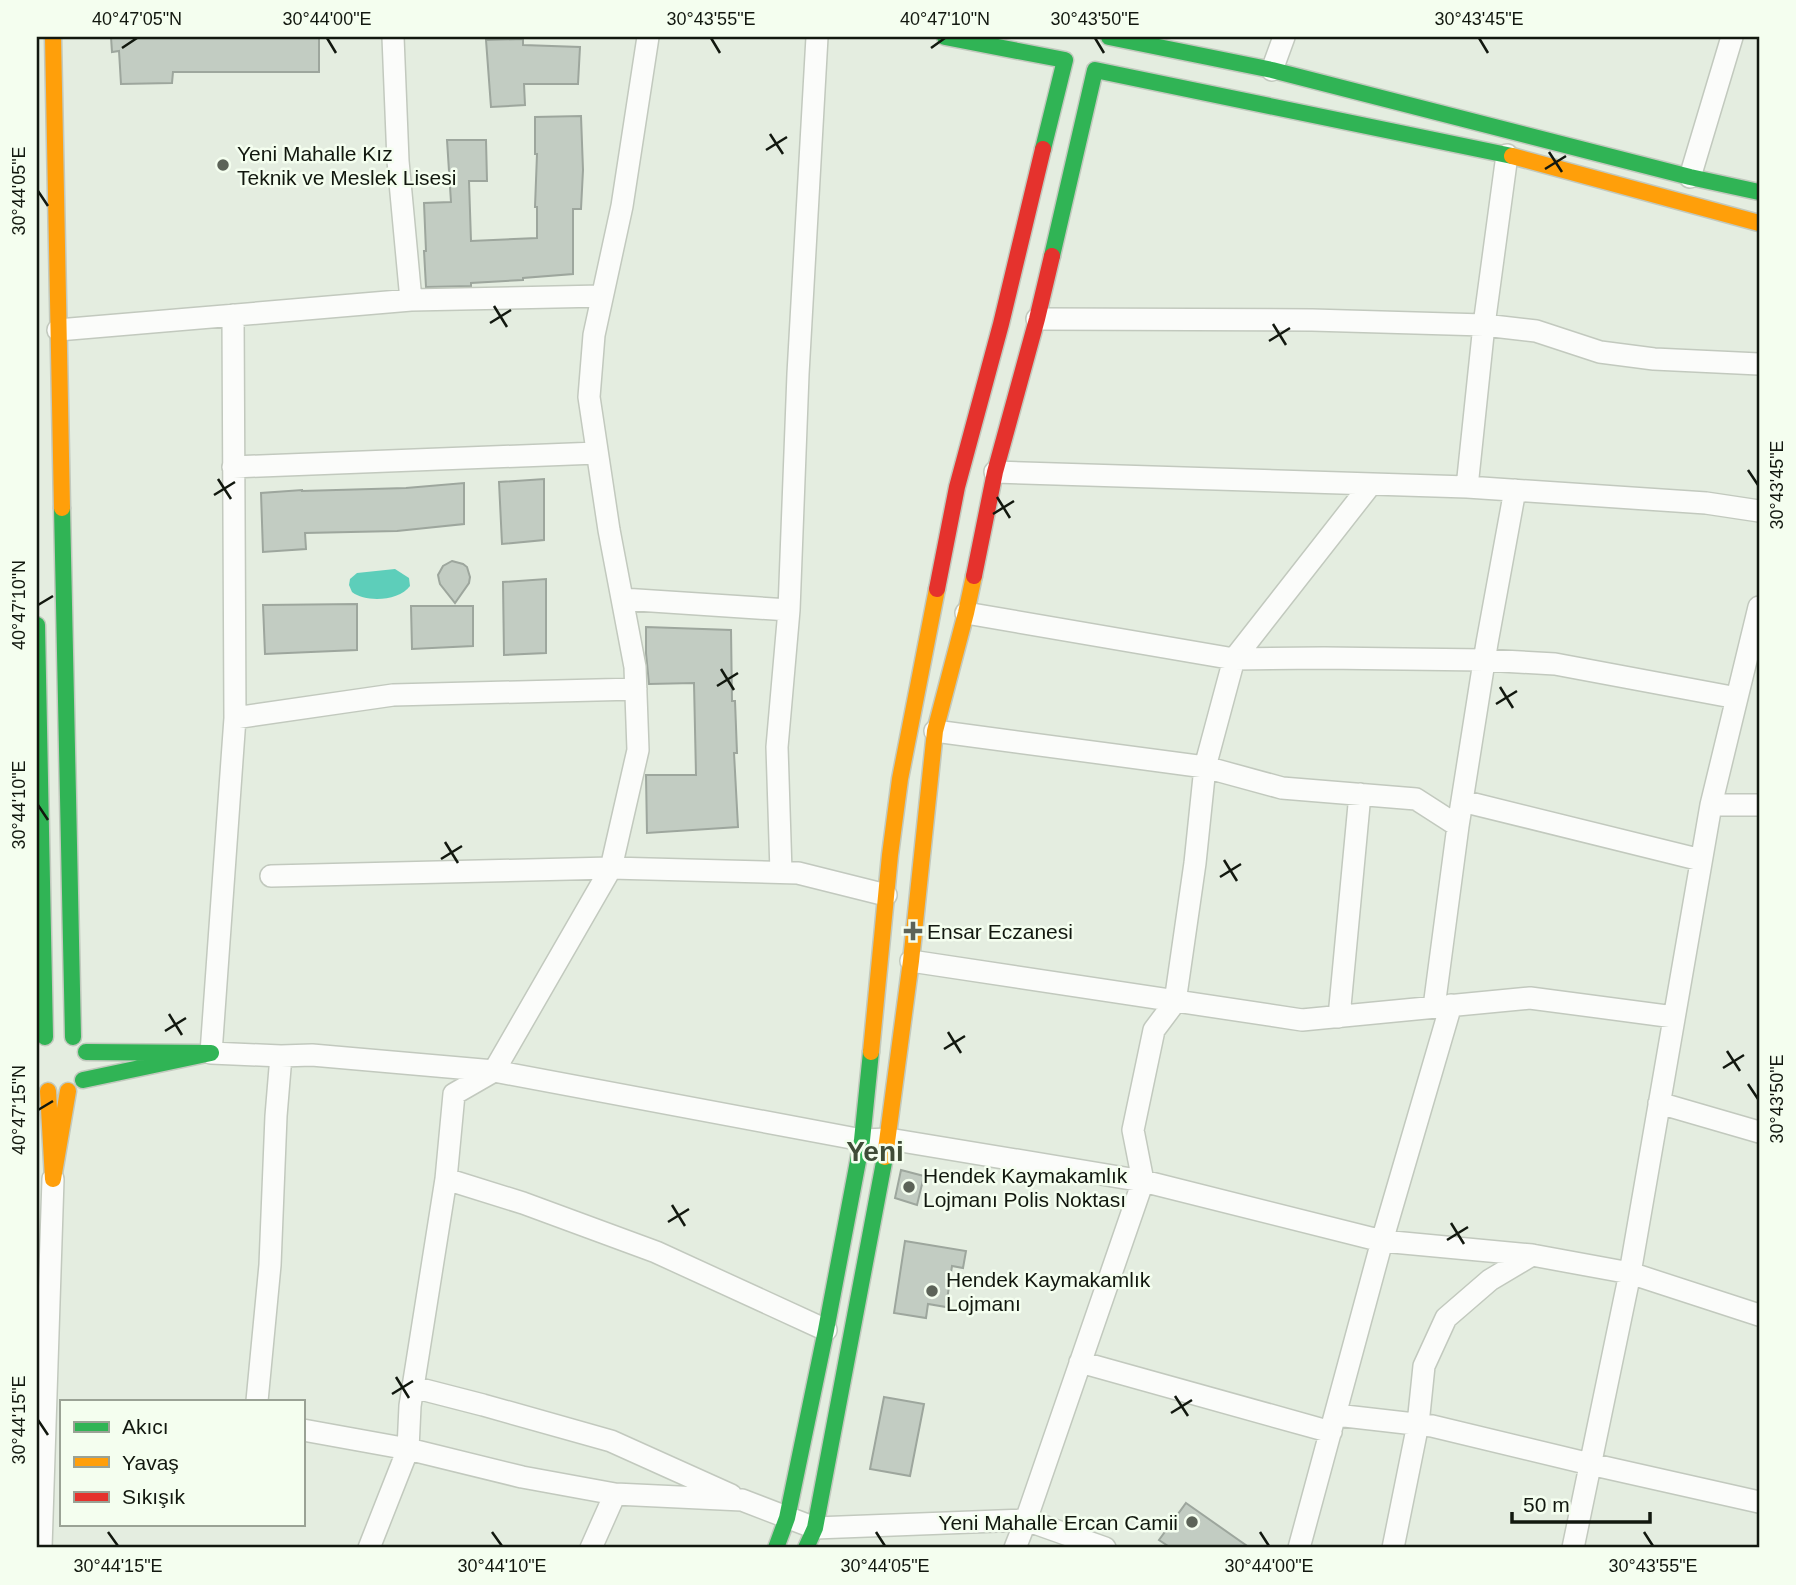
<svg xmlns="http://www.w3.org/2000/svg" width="1796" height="1585" font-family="Arial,sans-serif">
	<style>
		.water { fill: #5dceba }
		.building { fill: #c2ccc2; stroke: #9da69d; stroke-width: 2 }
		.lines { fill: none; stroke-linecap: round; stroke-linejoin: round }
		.street-casing { stroke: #c2c9be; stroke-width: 24 }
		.fast-casing { stroke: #c2c9be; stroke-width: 19 }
		.slow-casing { stroke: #c2c9be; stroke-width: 19 }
		.jam-casing { stroke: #c2c9be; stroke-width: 19 }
		.street { stroke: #fbfcfa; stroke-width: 21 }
		.fast { stroke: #30b455; stroke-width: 16 }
		.slow { stroke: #ff9f0a; stroke-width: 16 }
		.jam { stroke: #e5322d; stroke-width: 16 }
		.ticks { fill: none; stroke: #12180f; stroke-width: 2.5 }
		.poi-dot { fill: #5c6358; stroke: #f4feef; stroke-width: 2.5 }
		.labels { text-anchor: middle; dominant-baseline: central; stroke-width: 5; stroke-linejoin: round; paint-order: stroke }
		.poi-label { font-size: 21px; fill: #12180f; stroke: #f4feef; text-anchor: start }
		.district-label { font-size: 28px; font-weight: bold; fill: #3f4c37; stroke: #f4feef }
		.neatline { fill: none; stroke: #12180f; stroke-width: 2.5 }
		.ticks-label { font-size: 18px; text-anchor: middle; fill: #12180f }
	</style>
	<rect width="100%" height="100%" fill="#e4ede0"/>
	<path class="water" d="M395,569L409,578L410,586C399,601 366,603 352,592L349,585L350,579L357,573Z"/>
	<path class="building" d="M111,37H319V72H173L172,83L121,84L119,51L112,52Z
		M523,39V45L580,47L578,84H524L525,105L491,107L486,40Z
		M581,116L583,170L581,209H573V274L523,278V280L471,283V286L426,287L424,251H426L424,203L451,202L447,140H486L487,181H469L471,241L537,238V207H535L537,154H535V117Z
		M544,479V540L502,544L499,482Z
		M464,483V524L397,531L305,533L306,549L263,552L261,493L302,490V491L406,488Z
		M452,561L463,564L467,567L470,577L469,583L455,603L440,584L439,580L438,575L443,566Z
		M546,579V653L504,655L503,582Z
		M357,604V650L265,654L263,605Z
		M411,606H473V646L412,649Z
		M646,627L731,630L732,701H735L737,753H734L738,827L647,833L646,775H696L694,683L649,684L646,653Z
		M901,1170L924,1176L917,1205L895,1198Z
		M905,1241L966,1251L963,1268L952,1266L946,1307L928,1304L926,1318L894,1313Z
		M884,1397L924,1404L910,1476L870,1469Z
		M1186,1503L1250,1548H1171L1159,1540Z"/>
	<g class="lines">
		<defs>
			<path id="street" d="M393,37L398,161L411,300L602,296
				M1272,70L1284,37
				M1690,177L1732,37
				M233,315L235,718L211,1053L281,1056L312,1055L494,1071L862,1140L889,1139L1143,1181L1382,1241L1532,1255L1630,1273L1759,1315
				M1037,319L1312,320L1484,325L1536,331L1600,352L1654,359L1759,364
				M58,330L411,300
				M233,467L597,453
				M995,472L1467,487L1706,503L1759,511
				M1467,487L1484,325L1507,155
				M622,599L789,610
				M966,613L1234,659L1324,658L1484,660L1555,664L1737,698
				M235,718L393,695L636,689
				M935,731L1205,767L1282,788L1416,799L1458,826L1434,1007
				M1462,801L1701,860
				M1711,805H1759
				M1458,826L1487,643L1515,490
				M781,872L777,747L789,610L798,374L817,37
				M271,876L611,868L798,873L886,895
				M911,961L1302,1020L1530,998L1674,1017
				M1339,1017L1360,794
				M1659,1103L1759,1132
				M446,1179L523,1203L656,1252L826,1330
				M1080,1362L1331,1432
				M413,1387L483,1405L611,1441L731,1495
				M257,1401L270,1265L276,1116L281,1056
				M1336,1415L1432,1426L1590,1464L1759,1502
				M303,1430L408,1449L522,1477L615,1494L742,1500L815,1528L1026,1520L1105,1548
				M41,1548L53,1179
				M369,1548L408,1449L410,1406L446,1179L454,1094L494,1071L611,868L638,750L635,667L609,530L589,397L594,335L622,206L648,37
				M591,1548L615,1494
				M1015,1548L1026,1520L1143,1181L1133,1130L1154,1030L1175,1002L1195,863L1205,767L1234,659L1371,484
				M1299,1548L1382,1241L1451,1005
				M1393,1548L1418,1424L1424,1366L1446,1318L1490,1280L1532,1255
				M1573,1548L1630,1273L1711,805L1759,607"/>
			<path id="fast" d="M945,37L1065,60L1043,149
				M1109,37L1272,70L1690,177L1759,192
				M1052,256L1095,70L1512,156
				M62,508L73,1037
				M37,625L45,1037
				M83,1080L211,1053L86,1052
				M776,1548L787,1518L826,1330L862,1140L871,1052
				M806,1548L815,1528L885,1157"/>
			<path id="slow" d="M53,37L62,508
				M1512,156L1759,223
				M871,1052L890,855L900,779L937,589
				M48,1091L53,1179L68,1091
				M885,1157L911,961L935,731L966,613L974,576"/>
			<path id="jam" d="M974,576L995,472L1037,319L1052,256
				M937,589L957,487L1001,324L1043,149"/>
		</defs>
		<use href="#street" class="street-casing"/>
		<use href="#fast" class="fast-casing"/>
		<use href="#slow" class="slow-casing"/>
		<use href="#jam" class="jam-casing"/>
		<use href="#street" class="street"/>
		<use href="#fast" class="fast"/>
		<use href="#slow" class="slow"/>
		<use href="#jam" class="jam"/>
	</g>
	<path class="ticks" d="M327,38L336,53M711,38L720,53M1095,38L1104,53M1479,38L1488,53M122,48L137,38M931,48L945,38M770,134L783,154M766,150L787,137M1549,152L1562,172M1545,169L1566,156M38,191L48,206M494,306L507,327M490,323L511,310M1273,324L1286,345M1269,341L1290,328M1748,470L1758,485M218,479L231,499M214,495L235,482M997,497L1010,518M993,514L1014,501M38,605L53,596M721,669L734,690M717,686L738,673M1500,687L1513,708M1496,704L1517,691M38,805L48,820M445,842L458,863M441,859L462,846M1224,860L1237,881M1220,877L1241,864M169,1014L182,1035M165,1031L186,1018M948,1032L961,1053M944,1049L965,1036M1727,1051L1740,1071M1723,1068L1744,1055M1748,1084L1758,1099M38,1110L53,1101M672,1205L685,1226M668,1222L689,1209M1451,1223L1464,1244M1447,1240L1468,1227M396,1377L409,1398M392,1394L413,1381M1175,1396L1188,1416M1171,1413L1192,1400M38,1420L48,1435M108,1532L118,1546M492,1532L502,1546M876,1532L885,1546M1260,1532L1269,1546M1644,1532L1653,1546"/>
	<g class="poi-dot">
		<circle cx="223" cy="165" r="7"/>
		<path d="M909.5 920.5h7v7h7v7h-7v7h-7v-7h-7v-7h7z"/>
		<circle cx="909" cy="1187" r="7"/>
		<circle cx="932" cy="1291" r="7"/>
		<circle cx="1192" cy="1522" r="7"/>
	</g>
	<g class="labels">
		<g class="poi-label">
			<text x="237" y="153">Yeni Mahalle Kız<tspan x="237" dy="24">Teknik ve Meslek Lisesi</tspan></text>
			<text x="927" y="931">Ensar Eczanesi</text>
			<text x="923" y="1175">Hendek Kaymakamlık<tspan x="923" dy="24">Lojmanı Polis Noktası</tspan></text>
			<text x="946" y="1279">Hendek Kaymakamlık<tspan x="946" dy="24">Lojmanı</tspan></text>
			<text x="1178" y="1522" text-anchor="end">Yeni Mahalle Ercan Camii</text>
		</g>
		<g class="district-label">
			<text x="875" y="1151">Yeni</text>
		</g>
	</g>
	<rect width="1796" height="1585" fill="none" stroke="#f4feef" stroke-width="77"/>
	<rect x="60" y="1400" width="245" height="126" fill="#f4feef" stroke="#9aa295" stroke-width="2"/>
	<rect x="74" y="1422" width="35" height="10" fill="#30b455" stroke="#9aa295" stroke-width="2"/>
	<text x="122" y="1434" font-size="21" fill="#12180f">Akıcı</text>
	<rect x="74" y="1457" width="35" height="10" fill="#ff9f0a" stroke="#9aa295" stroke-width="2"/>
	<text x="122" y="1470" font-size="21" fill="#12180f">Yavaş</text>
	<rect x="74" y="1492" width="35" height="10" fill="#e5322d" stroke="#9aa295" stroke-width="2"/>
	<text x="122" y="1504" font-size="21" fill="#12180f">Sıkışık</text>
	<path d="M1512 1512v10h138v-10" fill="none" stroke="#12180f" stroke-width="3.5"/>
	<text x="1523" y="1512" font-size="21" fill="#12180f" stroke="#f4feef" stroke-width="5" paint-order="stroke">50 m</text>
	<rect x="38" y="38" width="1720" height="1508" class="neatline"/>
	<g class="ticks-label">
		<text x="137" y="25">40°47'05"N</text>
		<text x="327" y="25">30°44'00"E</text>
		<text x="711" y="25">30°43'55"E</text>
		<text x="945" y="25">40°47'10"N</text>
		<text x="1095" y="25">30°43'50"E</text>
		<text x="1479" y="25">30°43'45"E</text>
		<text transform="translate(19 191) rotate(-90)" y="6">30°44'05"E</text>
		<text transform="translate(1777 485) rotate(-90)" y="6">30°43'45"E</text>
		<text transform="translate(19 605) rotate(-90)" y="6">40°47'10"N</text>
		<text transform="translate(19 805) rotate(-90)" y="6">30°44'10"E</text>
		<text transform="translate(1777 1099) rotate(-90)" y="6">30°43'50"E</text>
		<text transform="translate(19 1110) rotate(-90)" y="6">40°47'15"N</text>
		<text transform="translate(19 1420) rotate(-90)" y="6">30°44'15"E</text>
		<text x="118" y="1572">30°44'15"E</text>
		<text x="502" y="1572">30°44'10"E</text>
		<text x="885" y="1572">30°44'05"E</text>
		<text x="1269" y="1572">30°44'00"E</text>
		<text x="1653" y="1572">30°43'55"E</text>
	</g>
</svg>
